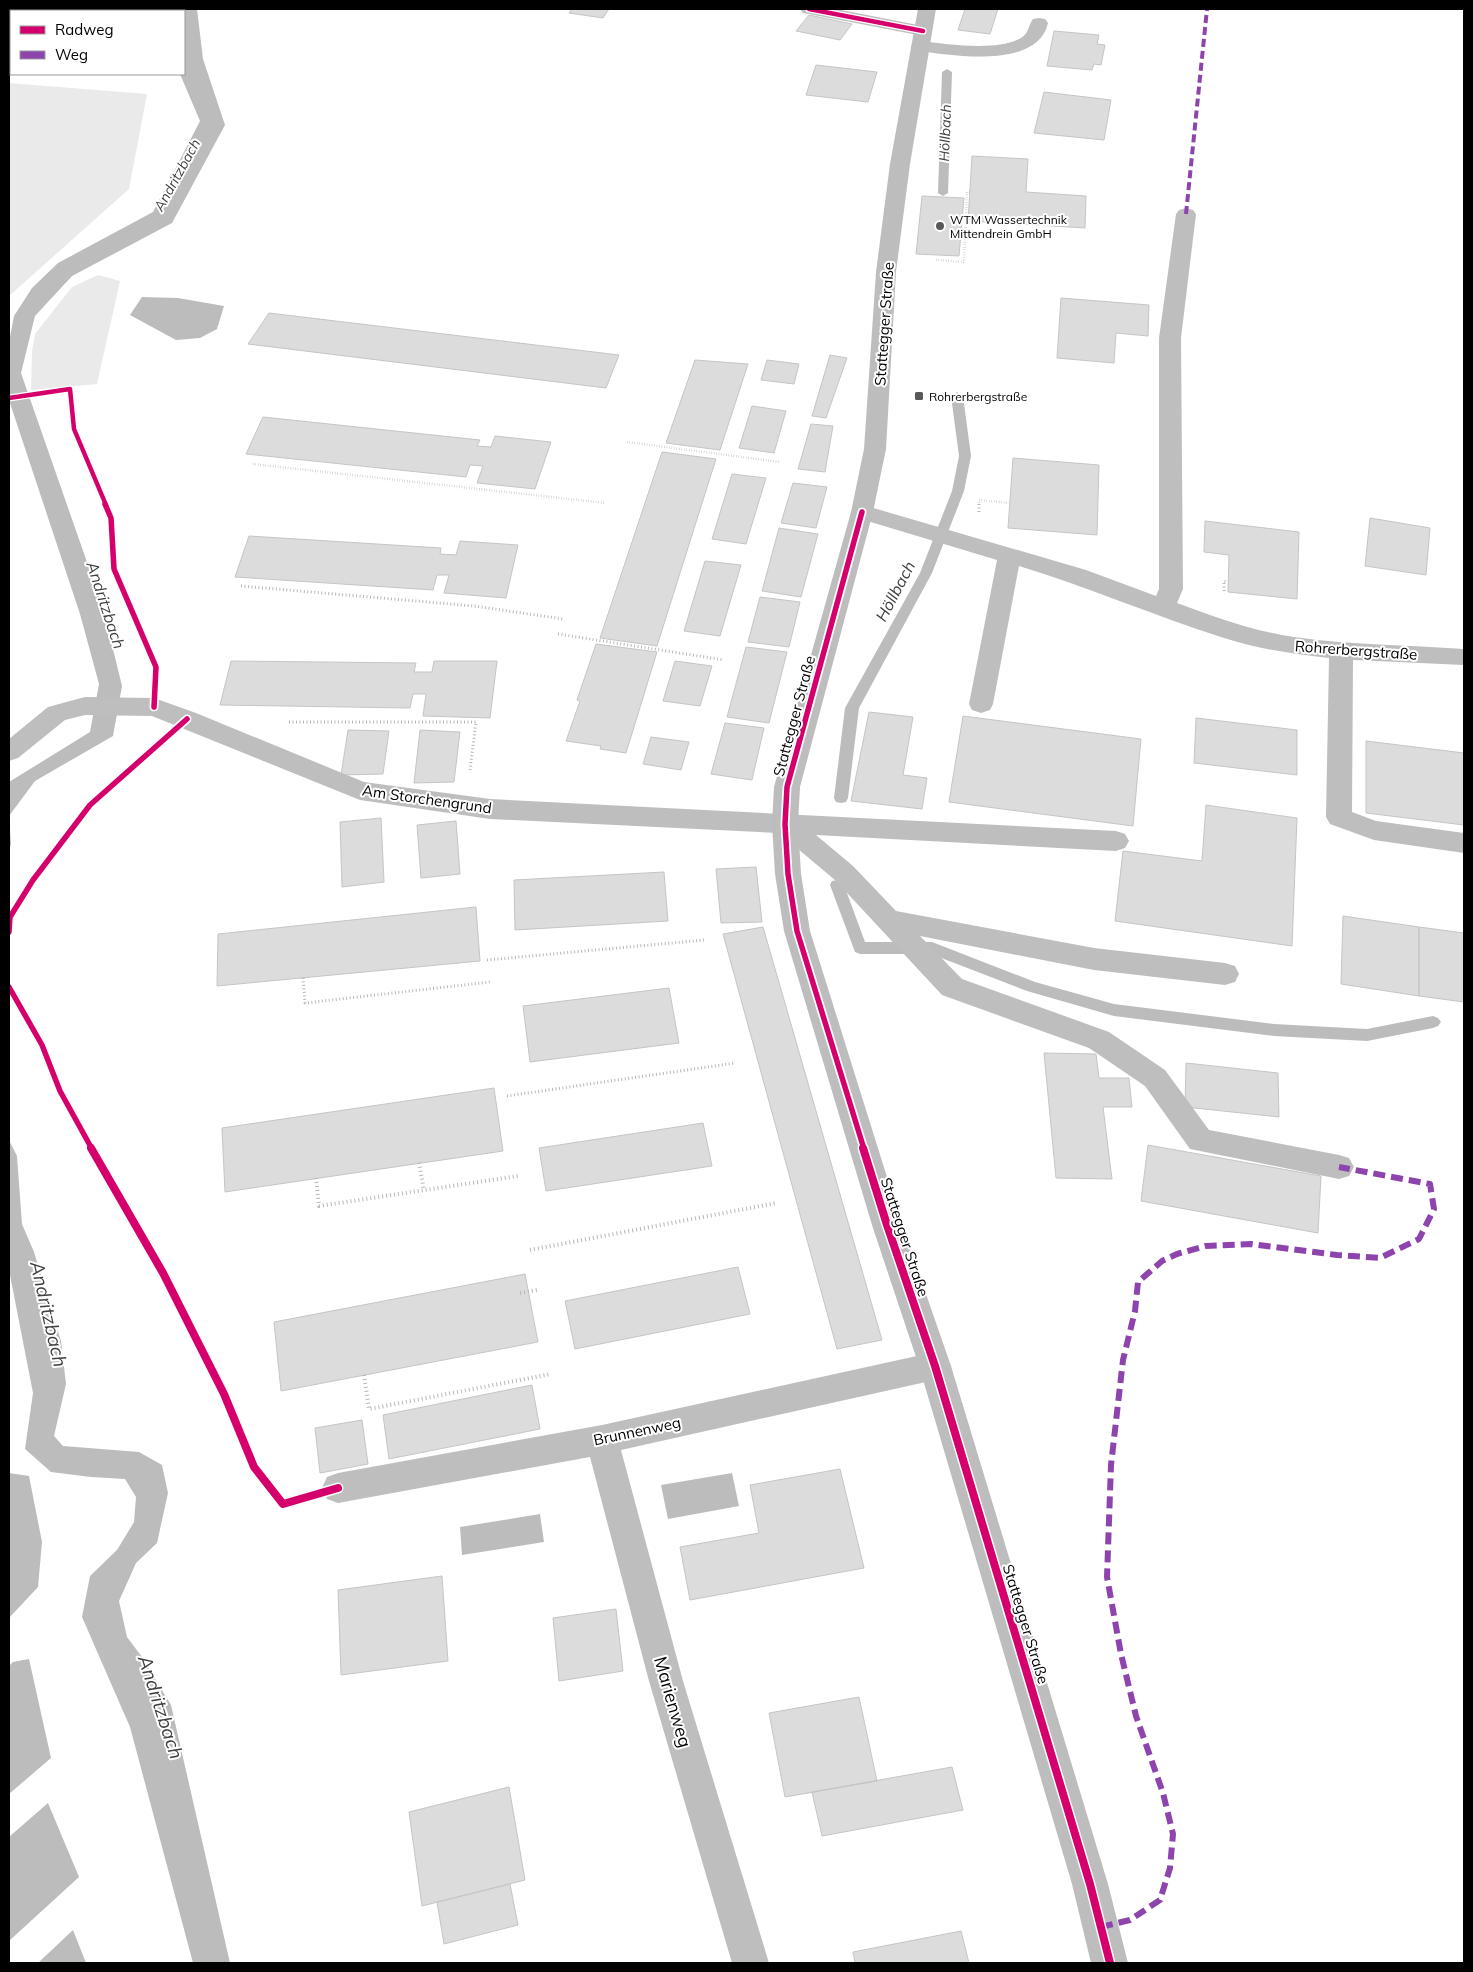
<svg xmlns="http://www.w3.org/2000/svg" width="1473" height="1972" font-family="Mulish,sans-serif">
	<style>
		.green { fill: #eaeaea }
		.water { fill: #bcbcbc }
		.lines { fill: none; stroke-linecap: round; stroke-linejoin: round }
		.stream { fill: #bcbcbc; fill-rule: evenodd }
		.building { fill: #dcdcdc; stroke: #c5c5c5 }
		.path-far2 { stroke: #b8b8b8; stroke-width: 2.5; stroke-dasharray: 0.5 2; stroke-linecap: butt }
		.path-far1 { stroke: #b8b8b8; stroke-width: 3; stroke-dasharray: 1 2.5; stroke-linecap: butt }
		.path { stroke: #b8b8b8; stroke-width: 4; stroke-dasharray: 1 3; stroke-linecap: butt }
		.minor { fill: #bebebe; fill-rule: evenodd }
		.major { fill: #bdbdbd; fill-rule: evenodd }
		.quiet-far1 { stroke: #8e44ad; stroke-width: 4; stroke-dasharray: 8 4; stroke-linecap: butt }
		.quiet { stroke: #8e44ad; stroke-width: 6; stroke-dasharray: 12 6; stroke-linecap: butt }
		.cycleway-far2-casing { stroke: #fff; stroke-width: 7 }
		.cycleway-far1-casing { stroke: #fff; stroke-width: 9 }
		.cycleway-casing { stroke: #fff; stroke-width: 11 }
		.cycleway-far2 { stroke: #d6006c; stroke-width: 4.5 }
		.cycleway-far1 { stroke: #d6006c; stroke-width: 5.5 }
		.cycleway { stroke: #d6006c; stroke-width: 8 }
		.poi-dot { fill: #595959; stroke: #fff; stroke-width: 2 }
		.labels { text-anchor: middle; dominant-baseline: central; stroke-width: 4; stroke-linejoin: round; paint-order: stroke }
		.far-poi-label { font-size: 12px; fill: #000; stroke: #fff; text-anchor: start }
		.far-water-label { font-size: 14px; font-style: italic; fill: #404040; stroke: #fff }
		.street-label { font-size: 15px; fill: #000; stroke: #fff }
		.water-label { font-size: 16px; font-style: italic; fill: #404040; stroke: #fff }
		.near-street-label { font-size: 18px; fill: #000; stroke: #fff }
		.near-water-label { font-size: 19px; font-style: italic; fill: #404040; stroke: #fff }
	</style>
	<rect width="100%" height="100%" fill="#fff"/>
	<path class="green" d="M9,83L147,94L129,189L9,296Z
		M98,275L120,281L97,384L31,390L32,351L35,334L72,287Z"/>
	<path class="water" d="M177,9H197L203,59L225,125L172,223L72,276L35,316L21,373L103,608L122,686L113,736L35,781L9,816L11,844L9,851V782L90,732L99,684L80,614L9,400V342L14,316L32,288L58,263L153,212L200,121L180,74H184V11H177Z
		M142,297L178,298L224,306L217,329L200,338L176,340L130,315Z
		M9,1140L17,1156L22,1224L34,1252L61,1341L66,1384L54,1436L63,1446L139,1452L162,1465L168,1493L157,1543L136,1563L119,1601L127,1637L142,1657L171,1705L230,1963H193L130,1727L82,1617L90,1576L117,1550L134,1522L136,1497L125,1479L91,1477L51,1472L25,1449L33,1393L9,1270Z
		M9,1473L29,1476L42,1542L38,1587L9,1618Z
		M732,1473L739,1506L668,1519L661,1485Z
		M540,1514L544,1542L462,1555L460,1527Z
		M29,1659L51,1758L9,1794V1666L13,1662Z
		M48,1803L79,1877L9,1941V1837Z
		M73,1930L86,1963H38Z"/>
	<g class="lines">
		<path class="stream" d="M947,69L952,72L948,193L943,196L938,193L942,72Z
			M957,392L963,396L971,456L964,491L932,573L859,708L848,798L846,802L841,803L836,802L834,798L845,708L920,573L952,491L959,456L951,396Z
			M837,880L842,881L844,885L865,942H932L1035,982L1114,1004L1274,1024L1367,1029L1433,1016L1438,1018L1441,1022L1438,1026L1433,1028L1367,1041L1274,1036L1114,1016L1027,991L931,954H860L855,952L830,885L832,881Z"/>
	</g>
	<path class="building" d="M51,9H85L84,11Z
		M572,9H609L603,18L569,13Z
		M965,9H998L990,34L958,30Z
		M809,15L852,24L840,40L796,31Z
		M1054,31L1099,35L1097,44L1105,45L1101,65L1094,64L1092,70L1047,66Z
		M816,65L877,72L868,102L806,95Z
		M1044,92L1111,100L1104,140L1034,133Z
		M972,156L1028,159L1026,192L1086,196L1085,228L968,221Z
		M922,196L964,198L959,256L916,254Z
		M1061,298L1149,305L1148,336L1116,333L1114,363L1057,358Z
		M269,313L619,355L606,388L248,344Z
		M830,355L847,358L826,418L812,416Z
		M695,360L748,364L720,450L666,443Z
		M767,360L799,364L794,384L761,380Z
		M752,406L786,411L774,453L739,448Z
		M263,417L480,440L477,446L491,447L495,436L551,442L535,489L477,483L483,466L470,465L466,477L246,454Z
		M811,424L833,426L825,472L798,469Z
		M662,452L716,459L657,646L600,638Z
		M1013,458L1099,465L1097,535L1008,528Z
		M732,474L766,478L746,544L712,539Z
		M793,483L827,487L816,528L781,523Z
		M1370,518L1430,528L1426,575L1365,566Z
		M1205,521L1299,532L1297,599L1228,592L1229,555L1204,552Z
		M779,528L818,534L801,597L762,591Z
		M249,536L441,548L440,554L456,555L460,541L518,545L506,598L444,593L449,575H437L433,590L235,577Z
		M705,561L741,565L720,636L684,631Z
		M760,597L800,602L789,647L748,642Z
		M596,644L657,652L626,753L600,749L601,746L566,741L580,701L577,700Z
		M746,647L787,652L769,723L727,717Z
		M231,661L416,663L414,672H432L434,661H497L490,718L423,716L426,694H413L410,708L220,705Z
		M675,661L712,666L700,706L663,701Z
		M869,712L913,717L903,775L927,778L922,809L851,801Z
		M963,716L1141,739L1133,826L949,802Z
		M1196,718L1297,730V775L1194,763Z
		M725,723L764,728L752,780L711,774Z
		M348,730L389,731L383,774L341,775Z
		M420,730L460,732L454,782L414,783Z
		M651,737L689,742L681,770L643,764Z
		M1366,741L1464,753V825L1366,813Z
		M1206,805L1297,818L1292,946L1115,921L1123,851L1202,861Z
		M381,818L384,882L342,887L340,822Z
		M456,821L460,874L421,878L417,825Z
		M756,867L762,922L721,923L716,869Z
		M664,872L668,921L515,930L514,880Z
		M476,907L480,961L217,986L218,934Z
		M1343,916L1419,927V996L1341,984Z
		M763,927L882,1340L837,1349L723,934Z
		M1419,927L1464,933V1002L1419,996Z
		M669,988L679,1043L530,1062L523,1006Z
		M1044,1053L1096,1054L1099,1078H1129L1132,1107H1103L1112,1179L1056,1178Z
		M1186,1063L1278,1073L1279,1117L1185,1107Z
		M494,1088L503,1151L225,1192L222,1128Z
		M703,1123L712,1166L546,1191L539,1148Z
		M1148,1145L1321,1176L1318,1233L1141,1201Z
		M738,1267L750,1314L575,1349L565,1301Z
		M525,1274L538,1342L281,1391L274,1322Z
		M532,1385L540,1429L389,1459L383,1415Z
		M362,1420L368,1464L320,1473L315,1428Z
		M840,1469L864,1568L690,1600L680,1547L759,1533L750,1485Z
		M442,1576L448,1661L341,1675L338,1590Z
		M616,1609L623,1671L559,1681L553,1618Z
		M859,1697L877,1781L785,1797L769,1713Z
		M952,1767L963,1810L822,1836L812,1792Z
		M509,1787L525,1880L422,1906L409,1812Z
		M510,1884L518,1925L444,1944L437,1902Z
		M961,1931L969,1963H855L853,1952Z"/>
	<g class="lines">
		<path class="path-far2" d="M936,260L964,262L967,192H970
			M627,442L780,462
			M253,464L605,503
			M979,505V500L1009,503"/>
		<path class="path-far1" d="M979,504V512
			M241,586L474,606L563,619
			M1224,591V581L1228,582
			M558,634L724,660
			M289,722H476L470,770
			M487,960L704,940
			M303,978L305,1003L490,982
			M507,1096L735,1063"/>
		<path class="path" d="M419,1163L424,1190
			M316,1178L319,1206L518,1176
			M530,1250L776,1203
			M520,1293L537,1290
			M364,1375L369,1409L551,1374"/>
		<path class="minor" d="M800,9H836L923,26L929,27L932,31L929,35L923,36L809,14L803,13Z
			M1039,18L1045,19L1048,23C1038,69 954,56 920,51L914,50L911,46L914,42L920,41C947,44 997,52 1021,38C1029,33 1028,26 1033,19Z
			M1186,208L1193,210L1196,214L1181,338L1183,589L1177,603C1215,617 1253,631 1294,637C1350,645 1407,645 1464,649V665L1353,660L1352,812L1376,821L1464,833V853L1374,840L1330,824L1326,817L1329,658C1294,654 1258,649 1224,638C1155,616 1088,587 1019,566L993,704L990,710L981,713L972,710L969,704L997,560L854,517L851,512L854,507L862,505L870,507L1086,570L1156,596L1159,589V338L1176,214L1179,210Z
			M85,697L154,698L196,713L364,782L490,799L1116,831L1125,834L1129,841L1125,848L1116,851L816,835L853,866L896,911L1094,948L1225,963L1235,966L1239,974L1235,982L1225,985L1094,970L920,936L962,979L1109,1032L1165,1070L1209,1130L1339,1155L1349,1158L1354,1167L1349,1176L1339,1179L1190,1149L1145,1086L1089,1048L942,995L835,880L779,833L490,819L360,800L152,716L85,715L65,720L18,758L9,761V739L48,707Z
			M935,1352L946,1356L951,1366L946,1376L935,1380L621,1450L683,1681L769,1963H732L649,1681L590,1457L338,1503L327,1499L322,1488L327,1477L338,1473L602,1425Z"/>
		<path class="major" d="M918,9H936L910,164L896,272L886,449L873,512L800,787L798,824L801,874L810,931L902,1225L951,1366L1108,1884L1128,1963H1091L1072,1884L919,1366L872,1225L784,931L775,874L772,824L774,787L851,512L864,449L876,272L890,164Z"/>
		<path class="quiet-far1" d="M1186,214L1207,9"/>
		<path class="quiet" d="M1101,1927L1130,1920L1160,1900L1170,1868L1173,1834L1163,1793L1136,1716L1121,1654L1107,1577L1111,1465L1123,1360L1135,1311L1138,1282L1162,1261L1177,1254L1206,1246L1251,1244L1337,1255L1380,1258L1419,1239L1434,1209L1430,1184L1339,1167"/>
		<defs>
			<path id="cycleway-far2" d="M809,9L923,31
				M9,398L70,389L74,429L106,505"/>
			<path id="cycleway-far1" d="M105,504L111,518L114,569L156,667L154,707
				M862,512L787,787L785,824L788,874L797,931L864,1149
				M9,932L10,917L33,880L90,805L187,719
				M9,987L42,1045L60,1091L92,1149"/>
			<path id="cycleway" d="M91,1148L163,1273L224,1394L254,1467L283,1504L338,1488
				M863,1148L887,1225L935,1366L1090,1884L1110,1963"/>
		</defs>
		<use href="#cycleway-far2" class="cycleway-far2-casing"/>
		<use href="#cycleway-far1" class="cycleway-far1-casing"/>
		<use href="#cycleway" class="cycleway-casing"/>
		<use href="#cycleway-far2" class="cycleway-far2"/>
		<use href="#cycleway-far1" class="cycleway-far1"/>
		<use href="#cycleway" class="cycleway"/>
	</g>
	<g class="poi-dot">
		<circle cx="940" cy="226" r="5"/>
		<rect x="914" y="391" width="10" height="10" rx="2.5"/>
	</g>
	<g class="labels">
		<g class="far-poi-label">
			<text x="950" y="219">WTM Wassertechnik<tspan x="950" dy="14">Mittendrein GmbH</tspan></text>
			<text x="929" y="396">Rohrerbergstraße</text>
		</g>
		<g class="far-water-label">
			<text transform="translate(945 133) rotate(-88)">Höllbach</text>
			<text transform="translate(177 175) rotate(-61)">Andritzbach</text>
		</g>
		<g class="street-label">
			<text transform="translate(884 324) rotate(-86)">Stattegger Straße</text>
			<text transform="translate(1356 650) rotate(4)">Rohrerbergstraße</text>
			<text transform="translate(794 716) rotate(-75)">Stattegger Straße</text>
			<text transform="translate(427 799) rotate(8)">Am Storchengrund</text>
			<text transform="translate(905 1237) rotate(72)">Stattegger Straße</text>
			<text transform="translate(637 1431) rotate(-12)">Brunnenweg</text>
			<text transform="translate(1026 1624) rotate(73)">Stattegger Straße</text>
		</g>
		<g class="water-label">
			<text transform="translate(895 591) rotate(-62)">Höllbach</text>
			<text transform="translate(106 605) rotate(72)">Andritzbach</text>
		</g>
		<g class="near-street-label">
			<text transform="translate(673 1702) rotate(74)">Marienweg</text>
		</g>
		<g class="near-water-label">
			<text transform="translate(49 1314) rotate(77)">Andritzbach</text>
			<text transform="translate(161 1707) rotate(72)">Andritzbach</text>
		</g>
	</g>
	<rect width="1473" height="1972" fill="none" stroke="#000000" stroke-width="20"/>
	<rect x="10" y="10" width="175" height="65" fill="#ffffff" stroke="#999999"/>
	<rect x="20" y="26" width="25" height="8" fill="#d6006c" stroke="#999999"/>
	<text x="55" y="35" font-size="15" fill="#000000">Radweg</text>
	<rect x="20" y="51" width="25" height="8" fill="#8e44ad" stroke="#999999"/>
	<text x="55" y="60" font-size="15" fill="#000000">Weg</text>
</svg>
